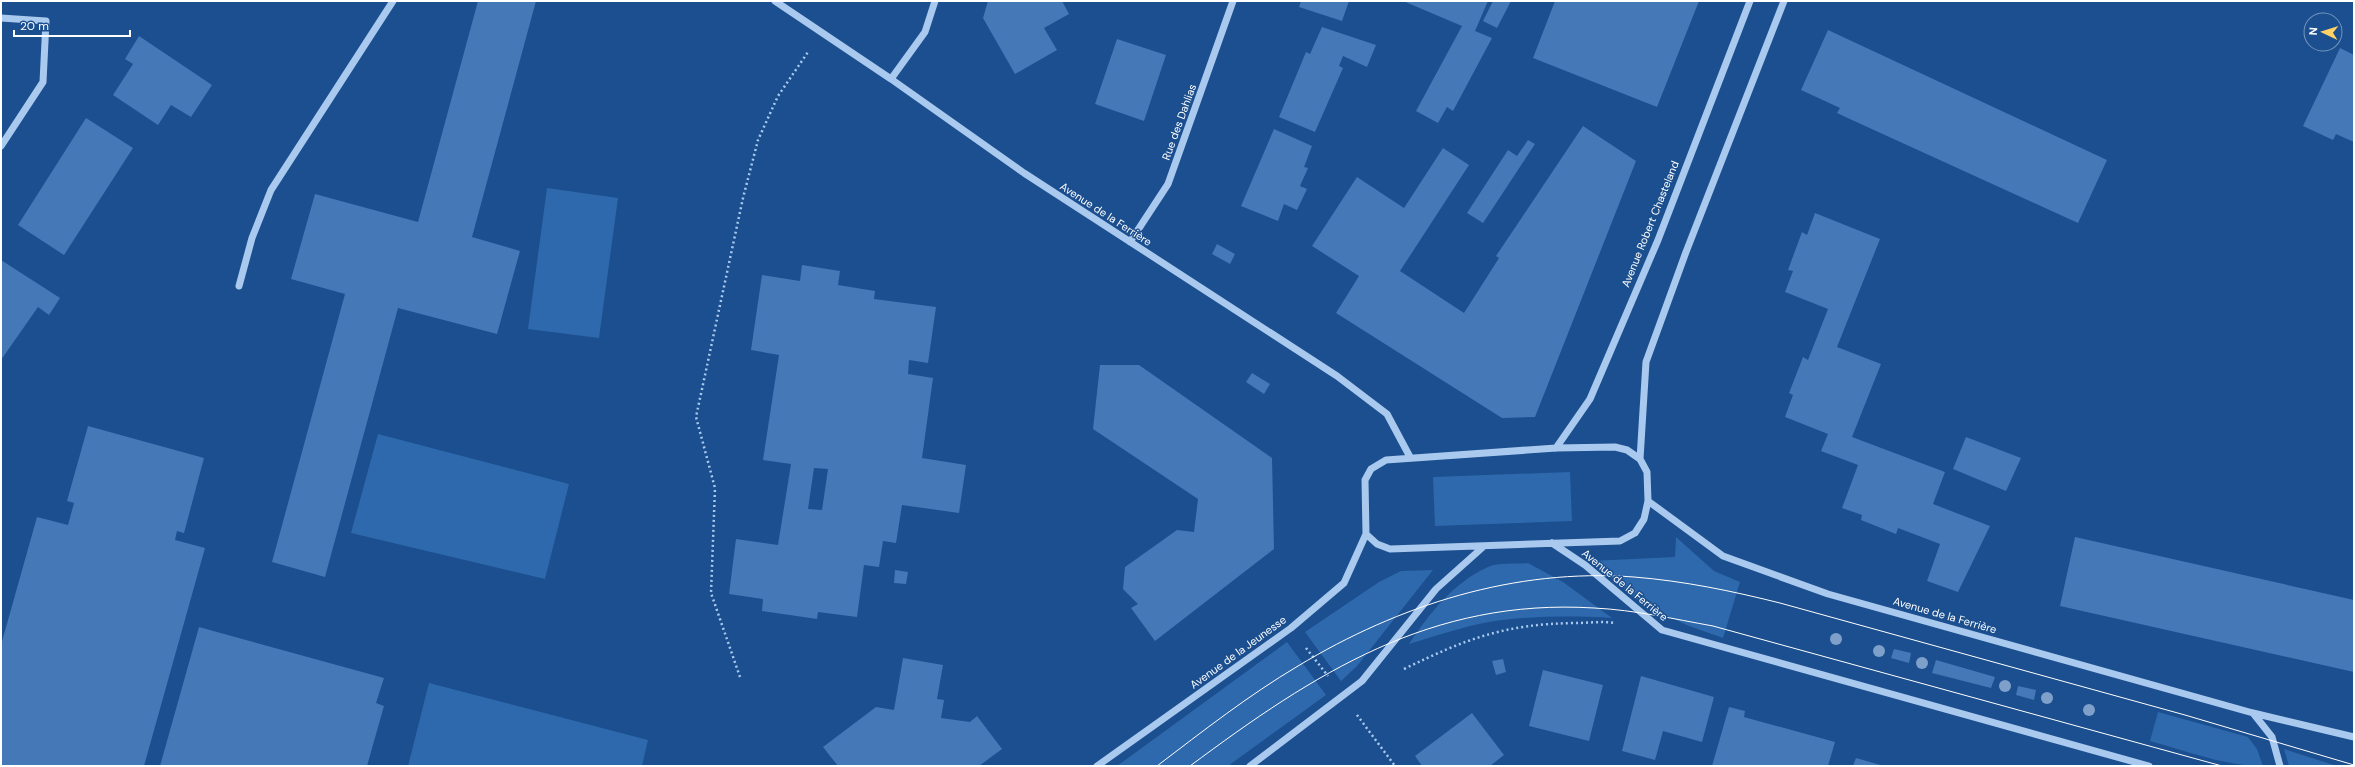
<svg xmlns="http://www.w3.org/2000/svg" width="2355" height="767" font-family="'DM Sans',sans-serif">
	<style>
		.green { fill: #2e69ad }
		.building { fill: #4478b7; fill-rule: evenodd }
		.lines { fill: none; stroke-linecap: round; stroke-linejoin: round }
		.path { stroke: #a9c9ee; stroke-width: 2.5; stroke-dasharray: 2 3; stroke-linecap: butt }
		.minor { stroke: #a9c9ee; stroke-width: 7 }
		.tram { stroke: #fff; stroke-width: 1 }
		.tree { fill: #7ea0ca }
		.labels { text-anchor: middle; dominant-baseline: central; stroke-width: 3; stroke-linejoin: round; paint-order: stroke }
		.street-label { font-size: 11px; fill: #fff; stroke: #1b4f8f }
	</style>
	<rect width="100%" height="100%" fill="#1b4f8f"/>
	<path class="green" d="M547,188L618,198L599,338L528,329Z
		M378,434L569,484L545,579L351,533Z
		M1570,472L1572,521L1435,526L1433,477Z
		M1676,537L1714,571L1740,582L1723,638L1689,626L1644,605L1590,561L1675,557Z
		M1528,563L1563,582L1612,618C1579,616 1545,616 1511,619C1476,622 1442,634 1409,644C1429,614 1454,582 1488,567C1498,562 1517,564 1528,563Z
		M1433,570L1357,666L1341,681L1305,632L1379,582L1401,571Z
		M1287,642L1326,695L1228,766H1117Z
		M429,683L648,740L642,766H408Z
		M2158,712L2248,737L2257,749L2263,766C2225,766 2186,751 2150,741Z
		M2284,749L2337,766H2289Z"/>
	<path class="building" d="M478,1H536L472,237L520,251L497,334L398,308L325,577L272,562L345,294L291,279L315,194L418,222Z
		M988,1H1062L1069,14L1044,28L1057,50L1015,74L983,18Z
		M1301,1H1349L1342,21L1299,7Z
		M1403,1H1488L1475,31L1492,38L1453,111L1447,107L1438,123L1416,111L1462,26Z
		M1493,1H1511L1497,28L1483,21Z
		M1555,1H1699L1657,107L1533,58Z
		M1322,27L1376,45L1367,67L1343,56L1339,66L1343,68L1315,132L1279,117L1306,52L1310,54Z
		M1828,30L2107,160L2078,223L1852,120L1837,113L1840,108L1801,90Z
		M139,36L212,85L191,117L171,105L158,125L113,95L133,64L125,59Z
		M1117,39L1166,55L1144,121L1095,104Z
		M2340,48L2354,55V142L2336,134L2333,140L2303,126Z
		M86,118L133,148L64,255L18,225Z
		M1583,126L1636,161L1535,417L1502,418L1336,313L1359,276L1312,246L1357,177L1404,208L1443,148L1469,165L1400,271L1464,313L1499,258L1496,256Z
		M1274,129L1312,146L1304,167L1308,168L1300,186L1307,189L1297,210L1284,204L1278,221L1241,206Z
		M1528,140L1535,144L1483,223L1467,213L1508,150L1517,156Z
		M1815,213L1880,239L1837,347L1881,364L1852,437L1945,472L1933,504L1990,526L1958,592L1927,581L1940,544L1898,528L1896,534L1861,520L1862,515L1842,508L1858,465L1821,451L1828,434L1785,417L1793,395L1789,393L1803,357L1808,360L1828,309L1785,292L1793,271L1788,270L1802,232L1807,235Z
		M1217,244L1235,254L1230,264L1212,254Z
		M1,260L60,298L49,315L38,307L1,360Z
		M802,265L840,271L838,285L875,291L874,299L936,307L928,363L909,360L908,374L933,378L922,458L966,465L959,513L902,505L896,543L883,541L879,567L864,565L857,617L818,612L817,619L762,611L763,599L729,594L736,539L778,545L791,464L763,460L779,355L751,350L762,275L800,281ZM814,468L828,469L822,510L808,509Z
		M1100,365H1139L1272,458L1274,549L1155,641L1131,608L1138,604L1123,589L1125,567L1177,530L1194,532L1198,499L1093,429Z
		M1252,373L1270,384L1264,394L1246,382Z
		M88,426L204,458L184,533L177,531L175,540L205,548L144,766H6L1,765V645L37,517L68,525L74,503L67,501Z
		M1966,437L2021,458L2006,491L1953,469Z
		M2075,537L2354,600V672L2060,606Z
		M895,570L908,572L906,584L894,583Z
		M199,627L384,678L376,703L384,706L367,766H160Z
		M1894,649L1911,653L1909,663L1891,658Z
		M903,658L943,665L937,699L944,700L941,718L970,722L977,716L1002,749L979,766H838L823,747L876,707L894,710Z
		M1503,659L1506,672L1496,675L1492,661Z
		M1936,660L1995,677L1991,688L1932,673Z
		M1543,670L1603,685L1589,741L1529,726Z
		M1641,676L1714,697L1702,742L1663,731L1655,760L1622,751Z
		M2018,686L2036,690L2034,700L2016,695Z
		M1729,707L1745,711L1744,717L1835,742L1828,766H1712Z
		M1472,713L1504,755L1490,766H1422L1415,756Z
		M1856,758L1884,766H1853Z"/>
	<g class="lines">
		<path class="path" d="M1306,648L1328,676
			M1404,669C1466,639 1504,624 1575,623C1588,623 1602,621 1615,623
			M740,677L711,593L715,488L696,417L743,198L758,140L778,96L808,52
			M1357,715L1395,766"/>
		<path class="minor" d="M775,1L891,79L1024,173L1337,376L1387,414L1410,457
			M1,18L46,21L43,82L1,146
			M891,79L925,32L935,1
			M1130,242L1168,184L1233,1
			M239,286L252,238L271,190L393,1
			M1556,448L1590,399L1658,240L1750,1
			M1640,459L1646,362L1686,252L1784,1
			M1648,501L1723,556L1828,594L2253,713L2354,737
			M1552,543L1585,565L1662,630L2149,766
			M2253,713L2272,737L2280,766
			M1097,766L1291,628L1344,583L1366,534L1365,480L1371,469L1386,460L1556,448L1615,447L1627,450L1640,459L1647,472L1648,501L1644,519L1635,533L1620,541L1390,549L1377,544L1366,534
			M1250,766L1362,681L1436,589L1483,547"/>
		<path class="tram" d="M1157,766C1203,731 1249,695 1298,666C1399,605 1515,568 1634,577C1684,581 1732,591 1780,603L2185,715L2354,765
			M1190,766C1315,673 1431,598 1594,608C1635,610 1674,619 1713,626L2222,766"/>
	</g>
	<g class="tree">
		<circle cx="1836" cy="639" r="6"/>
		<circle cx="1879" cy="651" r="6"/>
		<circle cx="1922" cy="663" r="6"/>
		<circle cx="2005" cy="686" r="6"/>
		<circle cx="2047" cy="698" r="6"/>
		<circle cx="2089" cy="710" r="6"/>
	</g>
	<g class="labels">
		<g class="street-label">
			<text transform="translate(1179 122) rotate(-70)">Rue des Dahlias</text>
			<text transform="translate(1106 214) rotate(33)">Avenue de la Ferrière</text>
			<text transform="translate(1650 224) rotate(-68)">Avenue Robert Chasteland</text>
			<text transform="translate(1625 585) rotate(39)">Avenue de la Ferrière</text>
			<text transform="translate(1945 615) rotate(16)">Avenue de la Ferrière</text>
			<text transform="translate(1238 652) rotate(-36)">Avenue de la Jeunesse</text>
		</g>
	</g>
	<rect width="2355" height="767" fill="none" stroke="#ffffff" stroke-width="4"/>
	<g transform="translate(2323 32) rotate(274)"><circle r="19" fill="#1b4f8f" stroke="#7695bc"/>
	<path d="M0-3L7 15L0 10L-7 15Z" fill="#ffd166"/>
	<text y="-6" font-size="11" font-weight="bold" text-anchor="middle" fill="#ffffff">N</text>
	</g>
	<path d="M14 30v6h116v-6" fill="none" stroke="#ffffff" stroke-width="2"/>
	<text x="20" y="30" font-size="12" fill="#ffffff" stroke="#1b4f8f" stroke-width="3" paint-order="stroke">20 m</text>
</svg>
